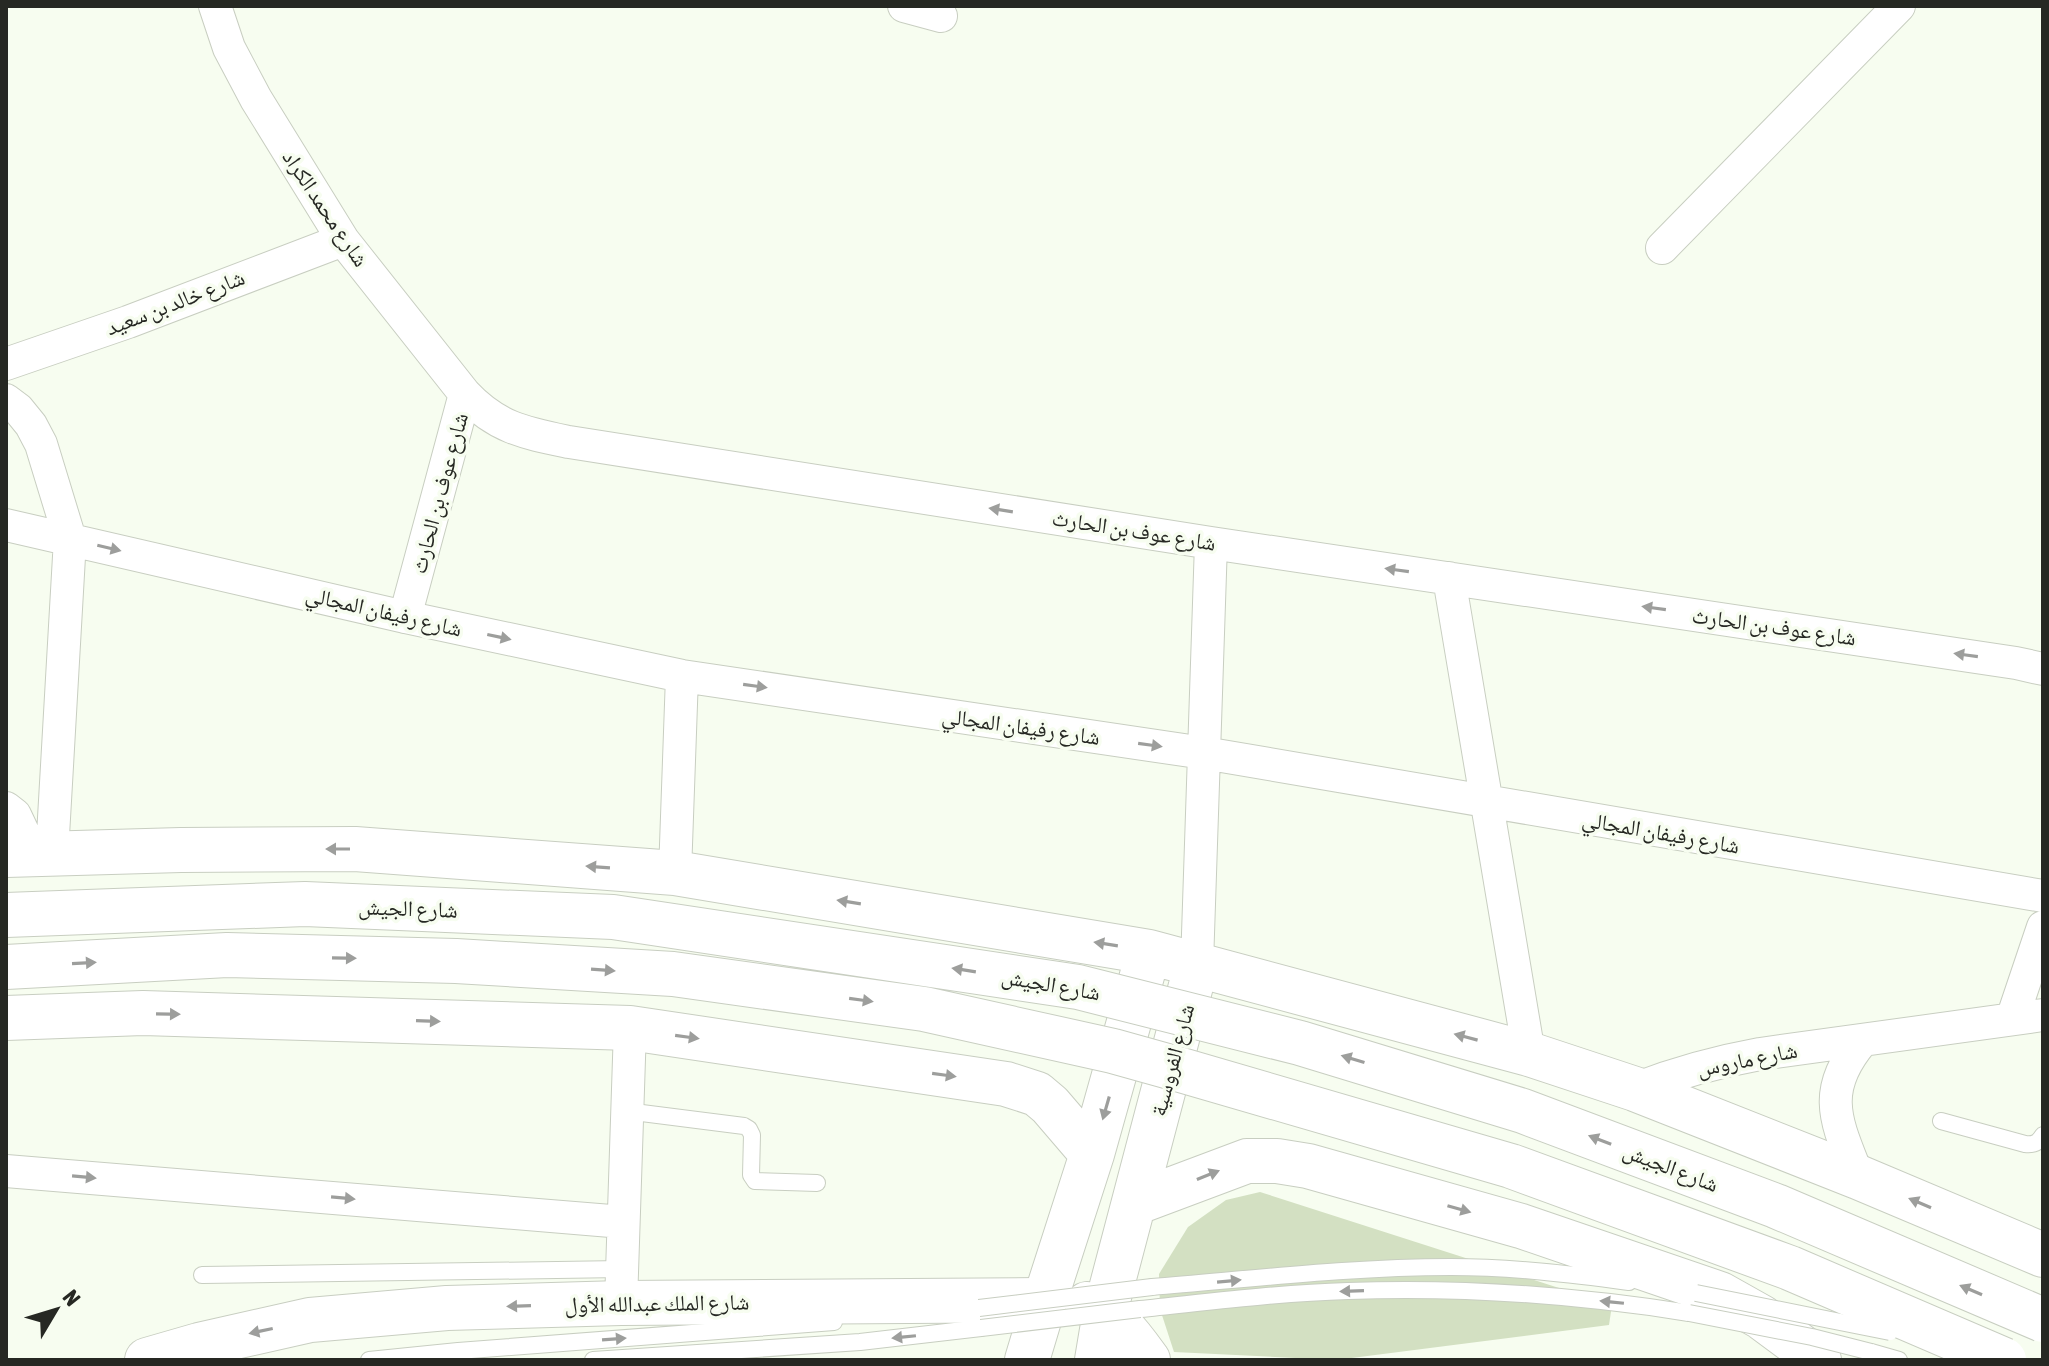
<svg xmlns="http://www.w3.org/2000/svg" width="2049" height="1366" font-family="'Asap Condensed','Noto Naskh Arabic',sans-serif">
	<style>
		.green { fill: #d3e0c2 }
		.lines { fill: none; stroke-linecap: round; stroke-linejoin: round }
		.service-casing { stroke: #c8cec1; stroke-width: 18 }
		.minor-casing { stroke: #c8cec1; stroke-width: 34 }
		.secondary-casing { stroke: #c8cec1; stroke-width: 46 }
		.primary-casing { stroke: #c8cec1; stroke-width: 46 }
		.service { stroke: #fff; stroke-width: 16 }
		.minor { stroke: #fff; stroke-width: 32 }
		.secondary { stroke: #fff; stroke-width: 44 }
		.primary { stroke: #fff; stroke-width: 44 }
		.service-bridge-casing { stroke: #c8cec1; stroke-width: 18; stroke-linecap: butt }
		.trunk-bridge-casing { stroke: #c8cec1; stroke-width: 46; stroke-linecap: butt }
		.service-bridge { stroke: #fff; stroke-width: 16 }
		.trunk-bridge { stroke: #fff; stroke-width: 44 }
		.oneway { fill: #9d9e9c }
		.labels { text-anchor: middle; dominant-baseline: central; stroke-width: 7; stroke-linejoin: round; paint-order: stroke }
		.street-label { font-size: 22px; fill: #262823; stroke: #f7fdf0 }
	</style>
	<rect width="100%" height="100%" fill="#f7fdf0"/>
	<path class="green" d="M1260,1192L1612,1305L1609,1325L1336,1360L1174,1352L1160,1309L1159,1274L1188,1227L1226,1200Z"/>
	<g class="lines">
		<defs>
			<path id="service" d="M626,1111L744,1126L749,1129L752,1135L751,1175L755,1181L817,1183
				M1941,1121L2025,1144C2034,1145 2038,1143 2043,1135
				M202,1275L622,1269
				M1152,1287C1251,1279 1352,1267 1451,1267C1511,1267 1570,1274 1629,1282
				M1140,1309C1209,1302 1278,1293 1348,1291C1462,1287 1576,1295 1689,1313
				M1871,1352L1899,1360
				M369,1360L458,1351L834,1322
				M593,1360L860,1342L981,1328"/>
			<path id="minor" d="M215,6L229,48L256,99L343,240L465,394C497,428 525,433 569,442L1211,543L2016,663L2043,669
				M904,6L941,16
				M1662,248L1899,6
				M6,364L128,322L343,240
				M6,400L18,409L31,425L41,444L70,539L52,853
				M6,525L405,617L682,676L1204,753L2043,896
				M1449,578L1529,1054
				M405,617L465,394
				M6,808L15,815L33,853
				M675,873L682,676
				M1197,964L1211,543
				M2012,1019L2043,927
				M1635,1089C1676,1073 1716,1062 1760,1054L2043,1015
				M6,1171L623,1222
				M1858,1177C1837,1123 1819,1092 1862,1041
				M621,1303L630,1028"/>
			<path id="secondary" d="M147,1360L199,1345L310,1320L447,1308L621,1303L1038,1300"/>
			<path id="primary" d="M6,855L181,850L355,849L675,873L1149,952L1529,1054L1635,1089L1858,1177L2043,1255
				M6,1018L143,1013L630,1028L1006,1084L1037,1094L1050,1105L1092,1154
				M1135,1203L1247,1161H1277L1308,1166L1521,1226L1720,1294L1761,1317L1819,1360
				M1087,1304C1114,1312 1132,1338 1148,1360
				M1027,1360L1045,1300L1092,1154L1145,965
				M1097,1360L1105,1312L1193,978"/>
		</defs>
		<use href="#service" class="service-casing"/>
		<use href="#minor" class="minor-casing"/>
		<use href="#secondary" class="secondary-casing"/>
		<use href="#primary" class="primary-casing"/>
		<use href="#service" class="service"/>
		<use href="#minor" class="minor"/>
		<use href="#secondary" class="secondary"/>
		<use href="#primary" class="primary"/>
		<defs>
			<path id="service-bridge" d="M1696,1293L1890,1332
				M979,1308L1152,1287
				M1689,1313L1812,1337L1871,1352
				M981,1328L1140,1309"/>
			<path id="trunk-bridge" d="M6,915L305,904L613,917L1078,987L1300,1043L1523,1111L1776,1206L2043,1320
				M6,967L227,955L456,961L673,974L924,1009L1113,1051L1181,1070L1511,1166L1790,1268L2004,1360"/>
		</defs>
		<use href="#service-bridge" class="service-bridge-casing"/>
		<use href="#trunk-bridge" class="trunk-bridge-casing"/>
		<use href="#service-bridge" class="service-bridge"/>
		<use href="#trunk-bridge" class="trunk-bridge"/>
	</g>
	<defs><path id="oneway-solid" d="M-6-.8H1V-3.2L6.5 0L1 3.2V.8H-6Z" transform="scale(2)"/></defs>
	<g class="oneway">
		<use href="#oneway-solid" transform="translate(1001 510) rotate(-171)"/>
		<use href="#oneway-solid" transform="translate(109 548) rotate(13)"/>
		<use href="#oneway-solid" transform="translate(1397 570) rotate(-172)"/>
		<use href="#oneway-solid" transform="translate(1654 608) rotate(-172)"/>
		<use href="#oneway-solid" transform="translate(499 637) rotate(12)"/>
		<use href="#oneway-solid" transform="translate(1966 655) rotate(-172)"/>
		<use href="#oneway-solid" transform="translate(755 686) rotate(8)"/>
		<use href="#oneway-solid" transform="translate(1150 745) rotate(8)"/>
		<use href="#oneway-solid" transform="translate(338 849) rotate(180)"/>
		<use href="#oneway-solid" transform="translate(598 867) rotate(-176)"/>
		<use href="#oneway-solid" transform="translate(849 902) rotate(-171)"/>
		<use href="#oneway-solid" transform="translate(1106 944) rotate(-171)"/>
		<use href="#oneway-solid" transform="translate(344 958) rotate(1)"/>
		<use href="#oneway-solid" transform="translate(84 963) rotate(-3)"/>
		<use href="#oneway-solid" transform="translate(603 970) rotate(4)"/>
		<use href="#oneway-solid" transform="translate(964 970) rotate(-171)"/>
		<use href="#oneway-solid" transform="translate(861 1000) rotate(8)"/>
		<use href="#oneway-solid" transform="translate(168 1014) rotate(1)"/>
		<use href="#oneway-solid" transform="translate(428 1021) rotate(2)"/>
		<use href="#oneway-solid" transform="translate(687 1037) rotate(8)"/>
		<use href="#oneway-solid" transform="translate(1466 1037) rotate(-165)"/>
		<use href="#oneway-solid" transform="translate(1353 1059) rotate(-163)"/>
		<use href="#oneway-solid" transform="translate(944 1075) rotate(8)"/>
		<use href="#oneway-solid" transform="translate(1106 1108) rotate(106)"/>
		<use href="#oneway-solid" transform="translate(1600 1140) rotate(-159)"/>
		<use href="#oneway-solid" transform="translate(1208 1175) rotate(-22)"/>
		<use href="#oneway-solid" transform="translate(84 1177) rotate(5)"/>
		<use href="#oneway-solid" transform="translate(343 1198) rotate(5)"/>
		<use href="#oneway-solid" transform="translate(1920 1203) rotate(-157)"/>
		<use href="#oneway-solid" transform="translate(1459 1209) rotate(16)"/>
		<use href="#oneway-solid" transform="translate(1229 1281) rotate(-5)"/>
		<use href="#oneway-solid" transform="translate(1971 1290) rotate(-157)"/>
		<use href="#oneway-solid" transform="translate(1352 1291) rotate(178)"/>
		<use href="#oneway-solid" transform="translate(1612 1302) rotate(-174)"/>
		<use href="#oneway-solid" transform="translate(519 1306) rotate(178)"/>
		<use href="#oneway-solid" transform="translate(261 1331) rotate(168)"/>
		<use href="#oneway-solid" transform="translate(904 1337) rotate(174)"/>
		<use href="#oneway-solid" transform="translate(614 1339) rotate(-4)"/>
	</g>
	<g class="labels">
		<g class="street-label">
			<text transform="translate(326 208) rotate(56)">شارع محمد الكراد</text>
			<text transform="translate(175 302) rotate(-21)">شارع خالد بن سعيد</text>
			<text transform="translate(439 493) rotate(-75)">شارع عوف بن الحارث</text>
			<text transform="translate(1134 530) rotate(9)">شارع عوف بن الحارث</text>
			<text transform="translate(384 611) rotate(13)">شارع رفيفان المجالي</text>
			<text transform="translate(1774 626) rotate(8)">شارع عوف بن الحارث</text>
			<text transform="translate(1021 726) rotate(8)">شارع رفيفان المجالي</text>
			<text transform="translate(1661 832) rotate(10)">شارع رفيفان المجالي</text>
			<text transform="translate(408 908) rotate(2)">شارع الجيش</text>
			<text transform="translate(1051 984) rotate(10)">شارع الجيش</text>
			<text transform="translate(1747 1059) rotate(-11)">شارع ماروس</text>
			<text transform="translate(1172 1060) rotate(-75)">شارع الفروسية</text>
			<text transform="translate(1671 1167) rotate(21)">شارع الجيش</text>
			<text transform="translate(657 1303) rotate(-1)">شارع الملك عبدالله الأول</text>
		</g>
	</g>
	<rect width="2049" height="1366" fill="none" stroke="#262823" stroke-width="16"/>
	<g transform="translate(56 1310) rotate(52)" stroke="#f7fdf0" stroke-width="6" paint-order="stroke">
	<path d="M0-6L14 30L0 20L-14 30Z" fill="#262823"/>
	<text y="-12" font-size="22" font-weight="bold" text-anchor="middle" fill="#262823">N</text>
	</g>
</svg>
